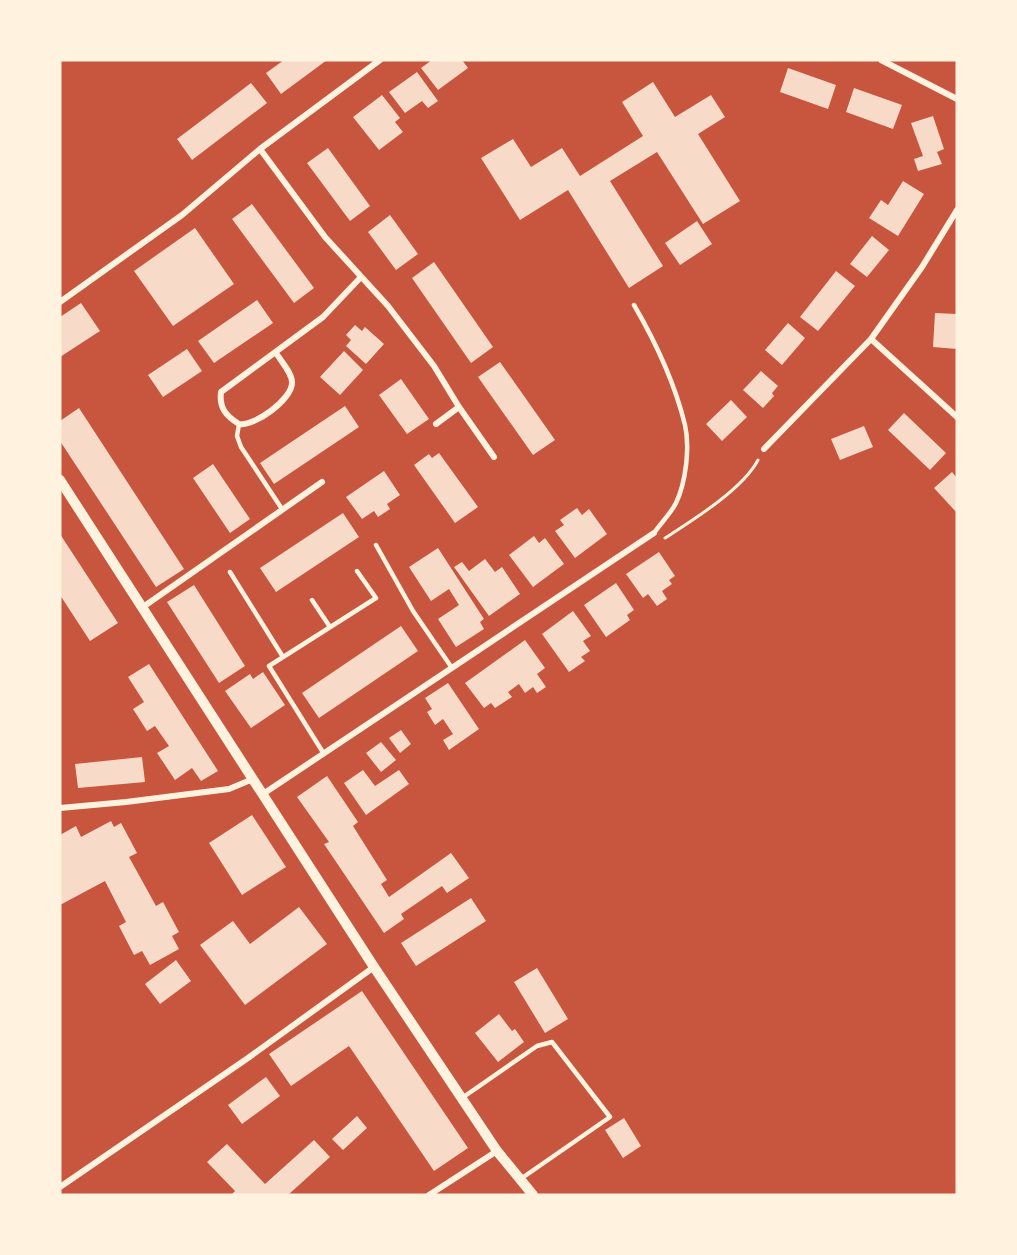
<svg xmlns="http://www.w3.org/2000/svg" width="1017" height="1255" font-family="Mulish,sans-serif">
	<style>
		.building { fill: #f7dbc8 }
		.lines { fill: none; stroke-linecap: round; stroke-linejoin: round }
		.path { stroke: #fff3e0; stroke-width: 3 }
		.service { stroke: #fff3e0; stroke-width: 4.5 }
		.minor { stroke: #fff3e0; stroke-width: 6 }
		.tertiary { stroke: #fff3e0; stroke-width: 10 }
	</style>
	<rect width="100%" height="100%" fill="#c8553d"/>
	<path class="building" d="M284,60H327L281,94L266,73Z
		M432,60H462L468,68L438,90L421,68Z
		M788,68L836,85L828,109L780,92Z
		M417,72L438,101L428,108L422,101L405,113L389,92Z
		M653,82L675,117L711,95L725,117L698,134L740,201L703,224L657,152L610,181L663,266L629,288L568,190L520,220L481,158L513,139L531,167L562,148L580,176L643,136L622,102Z
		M251,83L267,103L192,160L177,139Z
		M854,88L902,105L893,129L846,112Z
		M382,95L400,118L395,122L403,132L379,150L353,117Z
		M933,116L944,149L937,152L942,164L918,171L914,159L923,156L911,123Z
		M328,148L370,206L350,221L307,163Z
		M903,181L924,194L898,236L869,218L881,200L888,205Z
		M252,204L314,288L294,303L232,219Z
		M390,215L418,254L396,270L368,232Z
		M697,221L712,244L680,265L665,243Z
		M195,228L234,284L173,326L134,271Z
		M872,236L889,250L867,277L850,264Z
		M434,262L493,347L471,363L412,278Z
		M836,271L855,286L818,331L800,317Z
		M257,300L273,323L214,363L198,341Z
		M81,303L100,331L60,357V317Z
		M935,313L957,314V349L933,347Z
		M788,323L805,338L782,365L765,350Z
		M355,325L362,331L365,327L384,344L366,364L346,346L351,340L346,335Z
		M187,349L202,371L163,397L148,375Z
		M344,351L363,370L340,395L320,377Z
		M500,362L555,440L533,455L478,377Z
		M761,371L778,386L772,393L774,396L763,408L743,390Z
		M401,379L429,419L407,434L379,395Z
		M731,400L747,417L722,441L706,424Z
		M345,406L359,427L274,484L260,463Z
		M79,408L184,569L156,587L60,441V421Z
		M904,413L946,453L930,470L888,430Z
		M864,426L873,447L840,460L831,439Z
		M439,453L478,507L455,523L414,465L429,454L432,458Z
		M213,464L250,519L230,533L193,478Z
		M384,471L400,495L387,504L390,509L378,517L374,511L362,519L346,497Z
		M952,472L957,478V513L934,488Z
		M577,508L582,515L589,509L607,534L575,558L555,531L564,525L560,520Z
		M343,513L359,537L276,592L260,568Z
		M60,534L118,623L90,641L60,595Z
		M534,536L539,543L545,538L564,564L533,587L509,555Z
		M438,548L484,619L480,622L484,629L456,647L438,619L459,605L449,589L431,601L409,567Z
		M659,552L675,576L669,580L672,584L662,591L667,599L657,606L648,594L643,598L626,574Z
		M485,559L495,572L502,567L520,594L489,616L454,567L462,562L469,571Z
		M616,583L634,610L627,615L630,620L606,637L584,605Z
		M194,585L245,666L219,683L167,602Z
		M573,611L591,636L583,641L590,651L581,657L585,661L569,672L542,634Z
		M401,626L418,651L319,718L302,693Z
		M525,640L545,668L537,674L546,687L537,693L533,687L525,693L519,684L508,692L512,697L495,708L491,703L484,708L465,683Z
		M149,664L218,771L201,781L192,768L175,780L157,753L169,746L155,726L147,731L133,709L144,702L128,677Z
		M263,672L285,705L251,728L225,691L250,674L253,679Z
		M448,683L479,729L449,750L443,740L453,734L443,719L435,725L427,712L432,709L425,698Z
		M401,730L411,744L400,753L389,738Z
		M381,742L396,760L381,772L366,753Z
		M142,757L145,782L78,788L75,764Z
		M363,770L375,786L399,770L409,784L366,815L344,783Z
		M327,776L358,822L353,826L387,880L381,884L389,897L451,853L469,878L447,893L442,886L401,914L404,919L384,933L324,844L329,842L297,797Z
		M252,815L286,867L242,895L209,843Z
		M111,821L114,827L121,823L137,853L129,857L156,906L163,902L179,932L172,936L179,949L150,965L142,951L134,955L119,926L126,922L105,881L60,905V835L76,826L81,837Z
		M471,898L486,921L416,966L401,943Z
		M299,907L327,944L245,1005L200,945L233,921L250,944Z
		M176,960L191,981L160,1004L145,984Z
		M537,968L568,1019L545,1033L514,982Z
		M362,991L468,1148L434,1171L349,1046L291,1086L269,1054Z
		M499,1014L512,1031L515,1029L524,1042L498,1062L475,1033Z
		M266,1077L280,1096L242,1124L228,1105Z
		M357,1116L367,1128L343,1150L332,1139Z
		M624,1118L641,1146L623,1158L605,1130Z
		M314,1140L330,1157L288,1195H231L235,1191L207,1162L227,1144L265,1184Z"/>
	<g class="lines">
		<path class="path" d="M665,538C693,520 743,489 758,460"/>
		<path class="service" d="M634,305C655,341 675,384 685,425C690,447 686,482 676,503C671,513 661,523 654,533
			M239,424L237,436L241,447L282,509
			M376,545L413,611L452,668
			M230,572L283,657
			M312,600L330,627
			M324,754L269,666L376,598L357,571
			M462,1098L537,1046L552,1042L610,1117L522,1178"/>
		<path class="minor" d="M881,60L957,99
			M260,149L325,237L388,306L434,366L459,407L494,457
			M60,302L182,215L260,149L380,60
			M871,339L957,417
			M276,353C281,361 292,373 292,382C293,399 254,427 239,424C226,416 219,408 221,392L323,317L361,277
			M436,424L459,407
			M764,449L871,339L922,267L957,210
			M143,607L322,482
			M263,794L654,533
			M60,808L126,802L229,789L253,779
			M60,1187L248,1058L374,967
			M429,1195L497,1151"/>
		<path class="tertiary" d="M60,480L374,967L497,1151L533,1195"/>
	</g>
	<rect width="1017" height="1255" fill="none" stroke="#fff3e0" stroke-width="123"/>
</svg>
